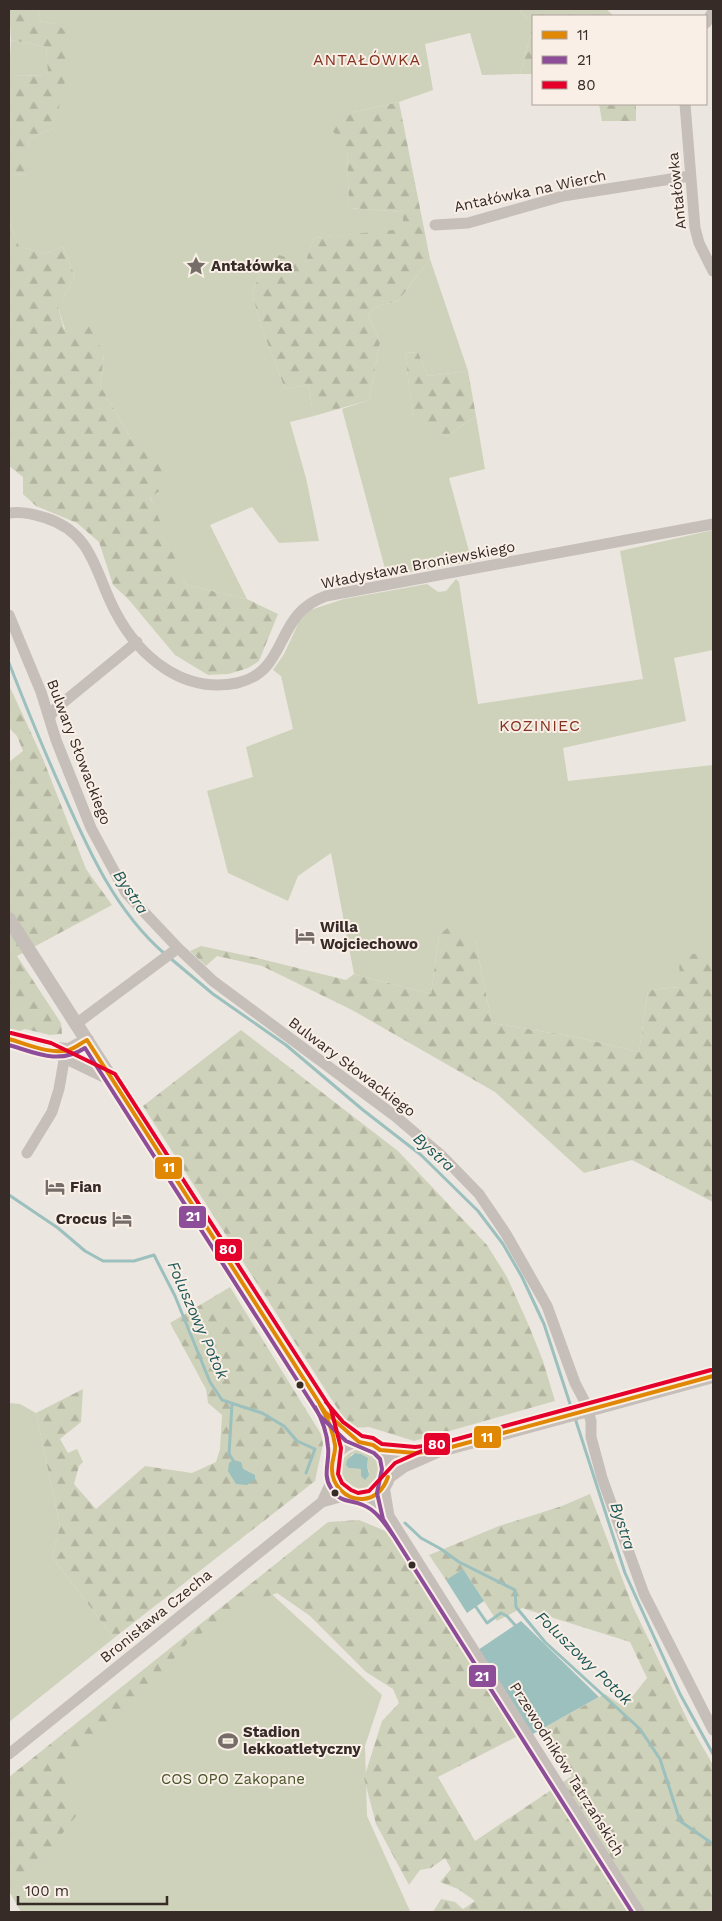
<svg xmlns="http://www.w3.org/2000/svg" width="722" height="1921" font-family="'Work Sans',sans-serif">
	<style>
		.green { fill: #ced2ba; fill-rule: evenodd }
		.forest { fill: url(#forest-firs) }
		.water { fill: #9bc0bd }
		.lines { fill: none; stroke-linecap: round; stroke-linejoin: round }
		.stream { stroke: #9bc0bd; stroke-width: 3 }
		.minor { stroke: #c5beb9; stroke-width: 11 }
		.tertiary { stroke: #c5beb9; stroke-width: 14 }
		.bus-1-casing { stroke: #f9efe6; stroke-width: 8 }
		.bus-2-casing { stroke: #f9efe6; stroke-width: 8 }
		.bus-3-casing { stroke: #f9efe6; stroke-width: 8 }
		.bus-1 { stroke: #e08804; stroke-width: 4 }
		.bus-2 { stroke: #8e4d99; stroke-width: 4 }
		.bus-3 { stroke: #e4002b; stroke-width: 4 }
		.bus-dot { fill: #362b27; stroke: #f9efe6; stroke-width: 2 }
		.labels { text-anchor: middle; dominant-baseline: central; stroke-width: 4; stroke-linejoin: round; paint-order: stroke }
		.street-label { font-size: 15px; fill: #362b27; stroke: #f9efe6 }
		.poi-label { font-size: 15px; font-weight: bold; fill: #362b27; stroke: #f9efe6; text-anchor: start }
		.park-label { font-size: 15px; fill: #48542a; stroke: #f9efe6 }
		.neighbourhood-label { font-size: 16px; letter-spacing: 1px; fill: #86301f; stroke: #f9efe6 }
		.water-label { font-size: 16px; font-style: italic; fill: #1c5858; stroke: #f9efe6 }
		.line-badge { stroke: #f9efe6; stroke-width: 2 }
		.badge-label { font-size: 14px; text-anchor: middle; font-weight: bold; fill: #fff }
	</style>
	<defs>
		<pattern id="forest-firs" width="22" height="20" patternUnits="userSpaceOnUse" patternTransform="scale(1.25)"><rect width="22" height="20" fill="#ced2ba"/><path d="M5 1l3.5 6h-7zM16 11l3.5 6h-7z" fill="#b2b4a0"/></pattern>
	</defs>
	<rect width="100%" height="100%" fill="#ece6e0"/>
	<path class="green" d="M39,9H519L533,26L520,74L482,75L470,33L425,44L433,90L399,102L355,112L347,149L349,208L403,212V230L314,238L305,263L261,270L252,294L261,326L285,389L308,385L314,416L290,422L306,478L319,541L279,543L252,507L210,525L247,599L186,585L158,520L132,440L100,385L104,354L65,329L58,307L75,276L63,247L45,254L19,246L9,221V175L30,174L28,139L54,128L56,24L38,21Z
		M11,40L46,47L48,76L9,75Z
		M430,259L468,371L428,376L418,352L405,353L413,417L446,437L476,416L485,469L449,478L472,562L387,576L342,409L369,400L380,342L368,314L378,306L398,301Z
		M713,530V650L674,658L686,721L563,748L568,781L713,765V953H698L680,987L648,990L639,1052L576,1037L492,1023L475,940L439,935L431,994L354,974L331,853L298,876L288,901L228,873L207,791L253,777L246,747L293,729L281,676L273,670L284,654L299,622L310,610L344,599L427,584L438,592L446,591L456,579L459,582L478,704L643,679L620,551Z
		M9,1403L20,1404L36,1413L60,1526L52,1557L114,1638L9,1722Z
		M360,1449C396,1453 382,1504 348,1488C333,1474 339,1453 360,1449ZM355,1453L361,1454L368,1458L367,1466L369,1472L361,1473V1469L349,1468L351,1455Z
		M264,1587L382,1695L365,1746L367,1816L410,1911L21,1912L9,1891V1784L132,1682Z"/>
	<path class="forest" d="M9,9H39L38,21L56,24L69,33L70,60L54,128L28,139L31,174L9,175V75L48,76L46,47L11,40Z
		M519,9H606L614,16H533V74H520L533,26Z
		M399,102L430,259L398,301L378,306L368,314L380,342L369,400L314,416L308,385L285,389L261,326L252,294L261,270L279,255L305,263L314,238L403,229V212L349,208L347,149L328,125L355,112Z
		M599,104H636V121H602Z
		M9,221L19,246L45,254L63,247L75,276L58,307L64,329L89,326L104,354L100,385L132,440L157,448L168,486L150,497L186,585L247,599L278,614L259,661L248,668L229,674L208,675L175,655L129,600L113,585L99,542L77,523L36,506L23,494V477L9,466Z
		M418,352L428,376L468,371L476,416L446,437L413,418L405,353Z
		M9,685L43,759L86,869L112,905L17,956L61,1023L62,1034L50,1035L25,1029L14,1033L9,1031V762L23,751L17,736L9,728Z
		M450,926L475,940L492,1023L576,1037L639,1052L648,990L680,987L679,957L698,953H713V1202L632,1160L584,1173L495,1092L352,1010L262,966L217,956L206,966L190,951L201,946L253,957L346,980L354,974L431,994L439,935Z
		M241,1030L398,1151L487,1245L507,1277L529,1326L543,1361L555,1401L414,1441L369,1427L350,1428L143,1106Z
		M230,1287L321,1434L323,1444L315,1481L114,1638L52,1557L60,1526L36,1413L83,1389L81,1422L60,1439L68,1453L77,1449L83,1462L79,1466L74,1484L96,1509L145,1466L192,1473L216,1462L220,1449L222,1415L208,1403L206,1389L170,1323Z
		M590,1494L633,1607L689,1723L713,1765V1912H433L441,1899L455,1902L463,1909L475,1901L458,1889L440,1882L451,1869L445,1858L431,1868L420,1870L409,1885L376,1824L364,1778L382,1721L399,1703L393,1689L366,1672L310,1616L277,1593L247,1604L188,1642L157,1678L96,1734L85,1751L67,1765L69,1791L76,1816L13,1897L9,1891V1777L328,1522L359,1520L388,1532L518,1736L438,1777L475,1841L572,1776L540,1730L605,1694L624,1707L647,1678L630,1642L522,1608L497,1621L463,1569L446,1580L429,1555L499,1526L562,1506Z"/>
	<path class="water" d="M355,1453L361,1454L368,1458L367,1466L369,1475L365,1480L361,1476V1469L349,1468L346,1465L347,1460Z
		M233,1460L241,1462L243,1469L255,1475V1480L247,1485L236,1484L228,1471L229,1463Z
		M463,1569L484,1601L467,1613L446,1580Z
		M521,1621L599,1697L531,1735L478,1650Z"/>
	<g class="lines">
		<path class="stream" d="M9,663C25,704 42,746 60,786C87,847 114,910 165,954
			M170,958L213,994L286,1045L363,1110L421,1155L478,1211L503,1244L522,1277L544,1324L572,1410
			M9,1195L58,1228L85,1251L103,1261H134L154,1255L175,1296L210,1382L222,1400L262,1413L284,1426L297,1441L315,1449L306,1473
			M232,1404L229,1454L233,1460
			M575,1418L625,1573L680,1694L713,1754
			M405,1523L421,1538L441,1549L459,1562L515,1590L516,1607L545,1642L640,1729L660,1759L680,1821L713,1844
			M476,1607L487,1623L501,1613L507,1616L515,1625"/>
		<path class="minor" d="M706,23L713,11
			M685,104L695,228L699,243L713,271
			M435,225L468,223L563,196L690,176
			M9,513C21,511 34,514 46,518C93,533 95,573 115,611C139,657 183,694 237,683C290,671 273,614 326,596L713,524
			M9,615L41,692L56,740L91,828L126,893L178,948L213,981L395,1116L442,1156L479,1194L506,1234L547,1306L575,1383L585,1402L591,1421V1437L602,1478L644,1594L713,1730
			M49,718L54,710L137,642
			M76,1024L178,948
			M27,1153L52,1112L59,1089L65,1055
			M384,1486L389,1516L639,1912
			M364,1498L389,1516
			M322,1502L333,1478
			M9,1754L322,1502L347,1495"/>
		<path class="tertiary" d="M9,919L325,1412L339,1427L359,1442
			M9,1039L49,1049L109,1078
			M55,1049L69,1050L87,1040
			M326,1416L334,1441L335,1456
			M331 1470a29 29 0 1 1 58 0a29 29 0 1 1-58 0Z
			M380,1450L415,1453L427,1452
			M388,1477L403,1466L437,1451L713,1376"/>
		<defs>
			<path id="bus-1" d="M9,1039C27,1044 50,1055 69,1050C75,1048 81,1043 87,1040L325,1412L359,1442L373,1445L380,1450L415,1453L437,1451L713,1376
				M320,1405C327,1417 333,1430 335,1445C336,1453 332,1459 332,1467C331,1485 346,1500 363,1499C376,1498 384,1488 388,1477"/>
			<path id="bus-2" d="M9,1045C36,1053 59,1065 85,1048L320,1416L346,1441L374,1453L380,1459L382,1469L377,1493L383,1519L632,1912
				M315,1407C322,1419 327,1433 328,1447C330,1461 322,1475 331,1488C341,1504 349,1499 363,1505C376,1510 385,1524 393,1535"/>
			<path id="bus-3" d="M11,1033L51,1043L115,1074L331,1409L341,1448L338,1474L342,1483L351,1490L358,1493L369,1491L395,1463L435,1445L711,1370
				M326,1402L343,1422L362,1436L373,1438L382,1444L415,1447L434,1445"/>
		</defs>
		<use href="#bus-1" class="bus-1-casing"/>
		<use href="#bus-2" class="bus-2-casing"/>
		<use href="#bus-3" class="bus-3-casing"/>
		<use href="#bus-1" class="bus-1"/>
		<use href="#bus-2" class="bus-2"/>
		<use href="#bus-3" class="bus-3"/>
	</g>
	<defs>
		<symbol id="sight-bare" viewBox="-9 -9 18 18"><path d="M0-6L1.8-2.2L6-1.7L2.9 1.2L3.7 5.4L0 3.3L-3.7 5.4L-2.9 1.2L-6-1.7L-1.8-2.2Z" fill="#766c68" stroke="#f9efe6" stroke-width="2.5" paint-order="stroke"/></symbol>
		<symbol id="hotel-bare" viewBox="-9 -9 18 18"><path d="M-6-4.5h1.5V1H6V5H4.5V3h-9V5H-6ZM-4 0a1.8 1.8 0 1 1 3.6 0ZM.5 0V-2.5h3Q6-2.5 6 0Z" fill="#766c68" stroke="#f9efe6" stroke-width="2.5" paint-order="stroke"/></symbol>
		<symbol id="stadium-bare" viewBox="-9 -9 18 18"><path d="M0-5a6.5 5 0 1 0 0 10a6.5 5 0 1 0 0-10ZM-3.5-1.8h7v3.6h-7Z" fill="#766c68" stroke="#f9efe6" stroke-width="2.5" paint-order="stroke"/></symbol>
	</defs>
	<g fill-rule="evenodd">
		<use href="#sight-bare" x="182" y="252" width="28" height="28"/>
		<use href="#hotel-bare" x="291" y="922" width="28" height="28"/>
		<use href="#hotel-bare" x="41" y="1173" width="28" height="28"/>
		<use href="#hotel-bare" x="108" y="1205" width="28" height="28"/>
		<use href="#stadium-bare" x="214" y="1727" width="28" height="28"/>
	</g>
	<g class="bus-dot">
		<circle cx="300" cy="1385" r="4.5"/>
		<circle cx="335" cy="1493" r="4.5"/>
		<circle cx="412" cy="1565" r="4.5"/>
	</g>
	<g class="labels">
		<g class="street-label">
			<text transform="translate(530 191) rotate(-12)">Antałówka na Wierch</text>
			<text transform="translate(677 191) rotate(-96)">Antałówka</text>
			<text transform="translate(418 565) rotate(-11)">Władysława Broniewskiego</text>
			<text transform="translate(79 752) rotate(69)">Bulwary Słowackiego</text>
			<text transform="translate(352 1067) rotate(37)">Bulwary Słowackiego</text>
			<text transform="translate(156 1616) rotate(-39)">Bronisława Czecha</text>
			<text transform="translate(567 1769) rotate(58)">Przewodników Tatrzańskich</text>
		</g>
		<g class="poi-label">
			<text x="211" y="266">Antałówka</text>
			<text x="320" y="927">Willa<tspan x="320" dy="17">Wojciechowo</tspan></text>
			<text x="70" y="1187">Fian</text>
			<text x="107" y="1219" text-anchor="end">Crocus</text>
			<text x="243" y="1732">Stadion<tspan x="243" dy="17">lekkoatletyczny</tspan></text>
		</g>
		<g class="park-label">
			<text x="233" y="1779">COS OPO Zakopane</text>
		</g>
		<g class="neighbourhood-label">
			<text x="367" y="59">ANTAŁÓWKA</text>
			<text x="540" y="725">KOZINIEC</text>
		</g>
		<g class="water-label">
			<text transform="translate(131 892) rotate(56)">Bystra</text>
			<text transform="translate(434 1152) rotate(42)">Bystra</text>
			<text transform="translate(198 1320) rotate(66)">Foluszowy Potok</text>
			<text transform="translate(623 1526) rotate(72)">Bystra</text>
			<text transform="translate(584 1658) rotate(44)">Foluszowy Potok</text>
		</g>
	</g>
	<g class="line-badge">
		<rect x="154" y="1156" width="29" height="24" rx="5" fill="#e08804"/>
		<rect x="178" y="1205" width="29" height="24" rx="5" fill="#8e4d99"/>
		<rect x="214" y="1238" width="29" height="24" rx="5" fill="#e4002b"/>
		<rect x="473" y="1425" width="29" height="24" rx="5" fill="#e08804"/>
		<rect x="423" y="1432" width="28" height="24" rx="5" fill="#e4002b"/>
		<rect x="468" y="1664" width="29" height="24" rx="5" fill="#8e4d99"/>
	</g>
	<g class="badge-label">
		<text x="169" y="1172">11</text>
		<text x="193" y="1221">21</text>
		<text x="228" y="1254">80</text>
		<text x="487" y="1442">11</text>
		<text x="437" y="1449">80</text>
		<text x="482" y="1681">21</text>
	</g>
	<rect width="722" height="1921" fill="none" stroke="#362b27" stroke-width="20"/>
	<rect x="532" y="15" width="175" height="90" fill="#f9efe6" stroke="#aba19a"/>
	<rect x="542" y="31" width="25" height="8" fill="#e08804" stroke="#aba19a"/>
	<text x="577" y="40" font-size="15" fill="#362b27">11</text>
	<rect x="542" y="56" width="25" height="8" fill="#8e4d99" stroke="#aba19a"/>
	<text x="577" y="65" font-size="15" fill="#362b27">21</text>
	<rect x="542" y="81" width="25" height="8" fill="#e4002b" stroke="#aba19a"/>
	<text x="577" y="90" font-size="15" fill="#362b27">80</text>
	<path d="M18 1896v8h149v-8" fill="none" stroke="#362b27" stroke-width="2.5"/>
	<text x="25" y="1896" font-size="15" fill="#362b27" stroke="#f9efe6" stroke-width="4" paint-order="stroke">100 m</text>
</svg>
